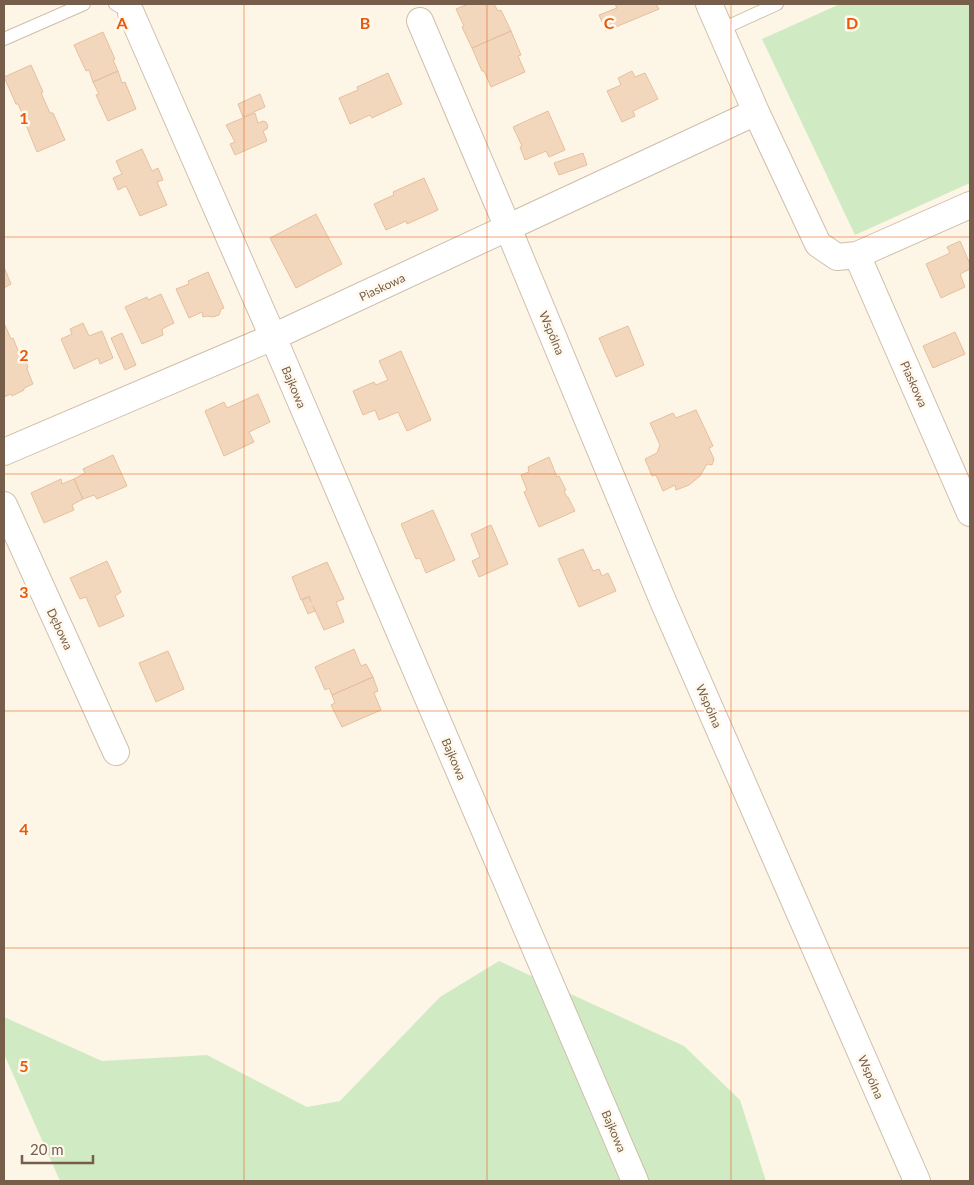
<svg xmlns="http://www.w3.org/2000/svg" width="974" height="1185" font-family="Lato,sans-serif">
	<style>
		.green { fill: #d0ebc4 }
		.building { fill: #f3d7bd; stroke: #e6bf9d }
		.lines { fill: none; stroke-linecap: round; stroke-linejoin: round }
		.service-casing { stroke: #cfbeac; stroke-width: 14 }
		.minor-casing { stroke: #cfbeac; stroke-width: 28 }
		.service { stroke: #fff; stroke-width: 12 }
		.minor { stroke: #fff; stroke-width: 26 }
		.grid { fill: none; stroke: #e8590c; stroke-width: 1; stroke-opacity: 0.55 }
		.labels { text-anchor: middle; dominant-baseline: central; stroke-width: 5; stroke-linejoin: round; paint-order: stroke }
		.street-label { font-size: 12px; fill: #775e4a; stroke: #fff9ed }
		.grid-label { font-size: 16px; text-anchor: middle; font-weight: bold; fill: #e8590c; stroke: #fff9ed; stroke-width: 5; stroke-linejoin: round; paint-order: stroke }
	</style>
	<rect width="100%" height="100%" fill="#fdf6e6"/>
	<path class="green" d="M840,4H970V183L855,235L762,39Z
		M499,961L684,1046L740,1100L766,1181H60L4,1054V1017L102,1061L207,1055L307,1107L340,1101L440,997Z"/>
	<path class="building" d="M468,4H494L498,11L501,10L511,31L472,48L462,27L464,26L456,9Z
		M615,4H656L659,9L606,31L599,15L617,8Z
		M511,31L521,55L518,56L525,72L491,87L484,71H482L472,48Z
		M103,32L115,59L113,60L118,71L93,82L89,70L86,71L74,45Z
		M31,65L43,92L41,93L50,113H53L65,140L37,152L26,125L27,124L18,104H16L4,77Z
		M118,71L122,83L125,82L136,109L108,121L96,95L99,94L93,82Z
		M632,71L635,77L645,73L658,99L633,111L635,116L622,122L607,91L621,85L618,78Z
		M388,73L402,104L372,118L370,115L350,124L339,98L358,90L357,87Z
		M260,94L265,107L243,117L238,104Z
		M548,111L565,150L549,157L546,151L525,160L520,147L522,146L513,127Z
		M255,113L258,123L263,121L266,122L268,126L267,129L263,131L267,141L235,155L230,144L235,142L226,125Z
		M142,149L152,171L158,168L163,180L157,182L167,205L140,216L126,186L118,190L113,178L122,174L116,161Z
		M583,153L587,165L559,175L554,163Z
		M424,178L438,210L407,224L406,221L386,230L374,204L394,195L393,192Z
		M316,214L342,264L296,288L270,238Z
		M960,241L970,264V269L960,274L965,287L941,298L926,264L950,253L947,247Z
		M4,267L11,284L4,288Z
		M208,272L224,308L221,309L219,315L213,317L207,316L203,317L202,312L189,318L176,289L189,284L188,281Z
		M161,294L174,323L162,329L163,335L142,344L125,307L147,297L148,300Z
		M4,323L11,339L13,338L19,353H22L28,367L27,369L33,384L24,388V390L12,396L11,394L4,397Z
		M83,323L89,336L102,331L113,358L100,364L98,358L74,369L61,339L72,334L70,329Z
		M628,326L644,365L616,377L599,338Z
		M955,332L965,354L933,368L923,346Z
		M122,333L136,365L125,370L111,338Z
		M401,351L431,420L407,431L398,412L379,420L375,410L363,415L353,391L374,382L376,385L388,380L379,361Z
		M258,394L270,422L249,432L254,442L224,456L205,411L224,402L227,408Z
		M696,410L713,446L709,448L714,459L712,465L707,464L700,476L689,485L676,490L675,485L663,491L656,475L652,476L645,459L657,453L660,445L650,423L673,413L676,418Z
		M113,455L127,486L97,499L94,495L83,499L74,479L85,473L83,469Z
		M549,457L557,477L559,476L566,490L564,491L567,497H568L575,511L539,527L524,492L527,490L521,475L529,472L528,467Z
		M61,479L62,484L74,479L83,499L72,505L74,510L44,523L31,493Z
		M433,510L455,560L426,573L420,558L416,559L401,524Z
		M491,525L508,564L479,577L472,561L480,557L471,534Z
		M583,549L593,571L599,569L602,576L608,573L616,591L579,607L558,559Z
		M107,561L121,592L115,596L124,616L99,627L86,597L80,599L70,578Z
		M327,562L344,599L336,602L344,622L324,630L313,606L315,611L308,614L302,600L309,597L311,602L309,596L301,600L292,577Z
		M354,649L361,666L366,664L373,677L332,695L329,688L325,690L315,667Z
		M168,651L184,689L156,702L139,663Z
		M373,677L378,691L374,693L381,710L342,727L331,705L335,703L332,695Z"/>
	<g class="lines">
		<defs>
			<path id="service" d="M115,4L131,13
				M720,30L777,4
				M4,39L84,4"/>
			<path id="minor" d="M131,13L273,337L635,1181
				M420,21L508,228L663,601L917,1181
				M756,112L818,244L837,257L857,255L970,205
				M857,255L970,513
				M4,452L273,337L756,112L709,4
				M4,505L116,752"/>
		</defs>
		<use href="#service" class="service-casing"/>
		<use href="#minor" class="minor-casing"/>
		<use href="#service" class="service"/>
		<use href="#minor" class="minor"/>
	</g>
	<path class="grid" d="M244,4V1181M487,4V1181M731,4V1181M4,237H970M4,474H970M4,711H970M4,948H970"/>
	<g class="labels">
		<g class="street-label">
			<text transform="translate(382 287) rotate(-25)">Piaskowa</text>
			<text transform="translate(552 333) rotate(67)">Wspólna</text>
			<text transform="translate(914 384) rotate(66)">Piaskowa</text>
			<text transform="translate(294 387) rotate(67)">Bajkowa</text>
			<text transform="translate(60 629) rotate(65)">Dębowa</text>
			<text transform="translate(709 706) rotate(66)">Wspólna</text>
			<text transform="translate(454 759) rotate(67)">Bajkowa</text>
			<text transform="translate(871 1077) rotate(66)">Wspólna</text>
			<text transform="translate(614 1131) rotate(67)">Bajkowa</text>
		</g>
	</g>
	<g class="grid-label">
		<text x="122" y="29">A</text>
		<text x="365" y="29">B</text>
		<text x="609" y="29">C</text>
		<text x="852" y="29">D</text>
		<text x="24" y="124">1</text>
		<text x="24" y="361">2</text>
		<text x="24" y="598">3</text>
		<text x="24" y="835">4</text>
		<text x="24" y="1072">5</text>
	</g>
	<rect width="974" height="1185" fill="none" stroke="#775e4a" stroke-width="10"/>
	<path d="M22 1155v8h71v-8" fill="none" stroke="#775e4a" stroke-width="2.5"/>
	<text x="30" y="1155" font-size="15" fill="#775e4a" stroke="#fff9ed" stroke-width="4" paint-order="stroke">20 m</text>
</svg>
